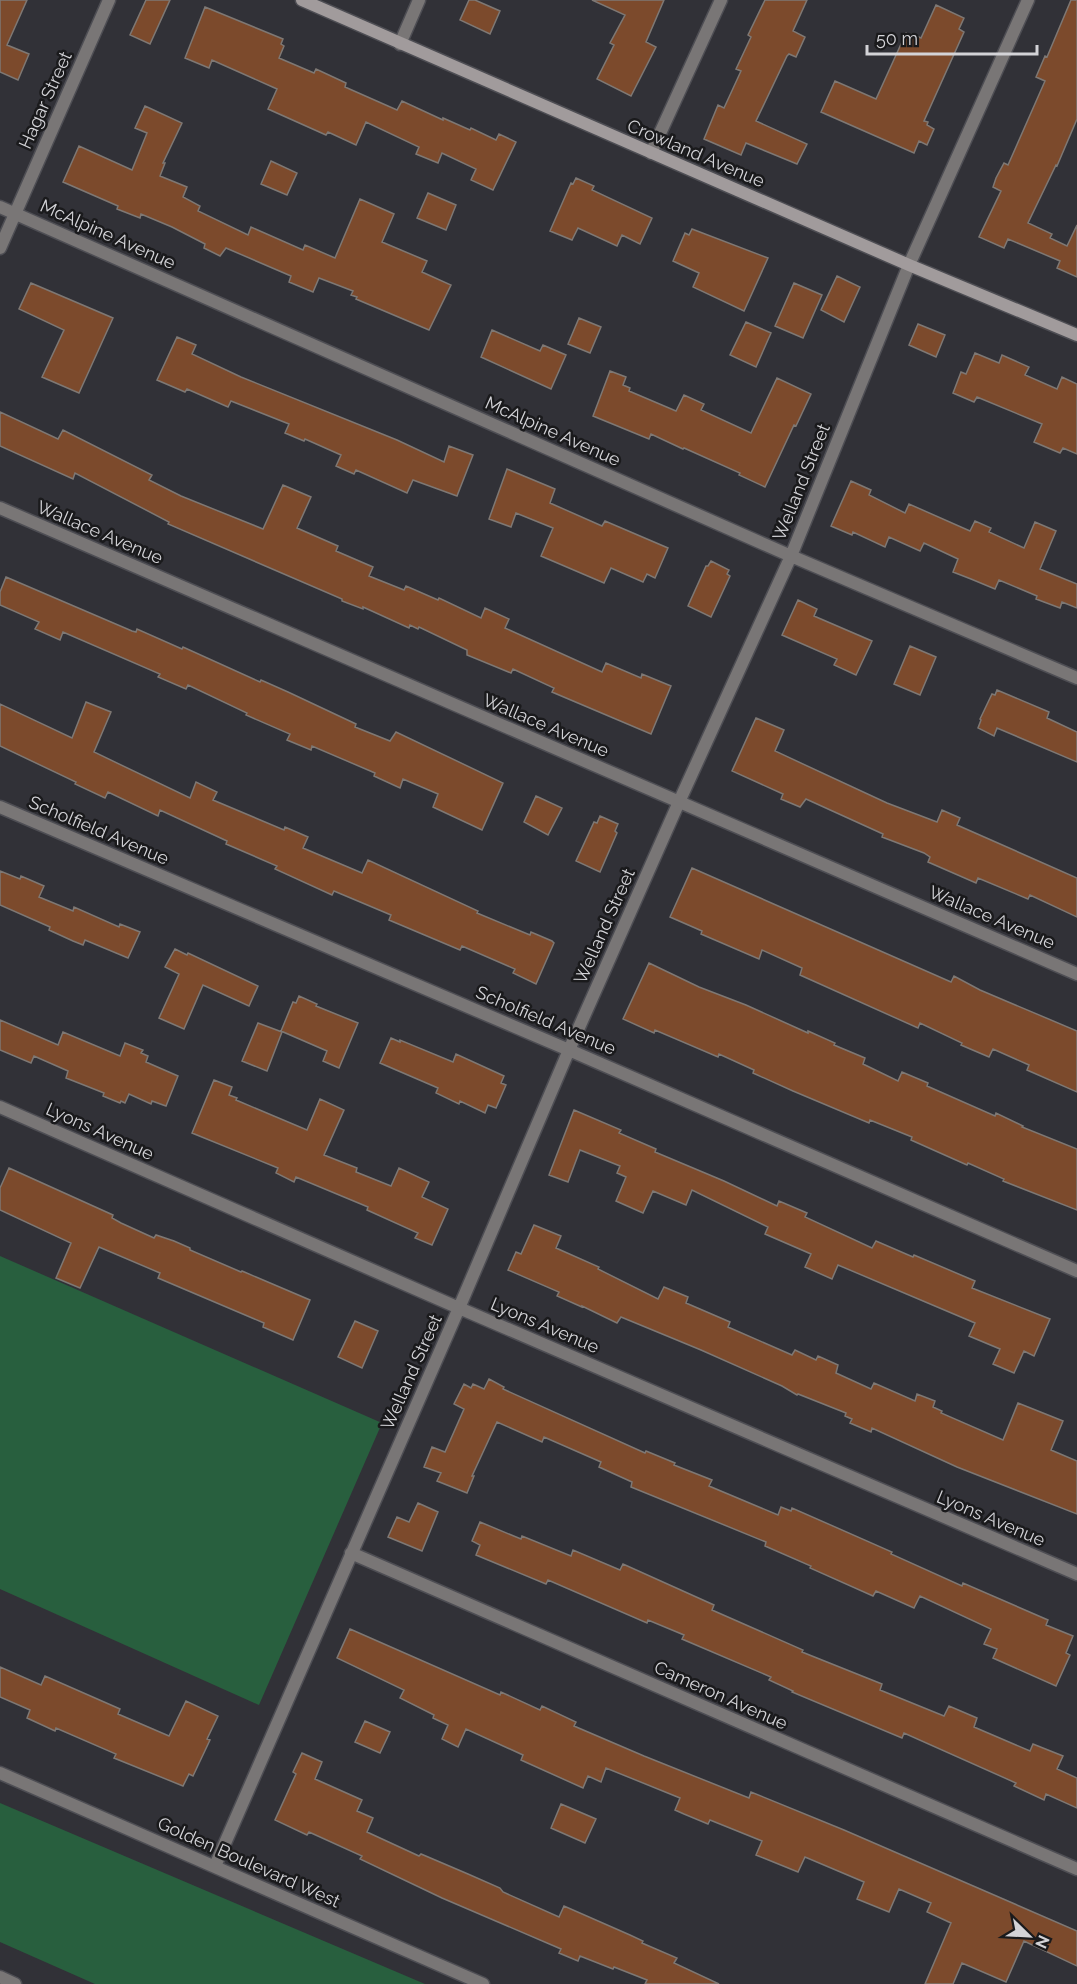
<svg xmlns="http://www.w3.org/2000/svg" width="1077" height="1984" font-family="Raleway,sans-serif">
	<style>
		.green { fill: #285f3e }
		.building { fill: #7c4a2c; stroke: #7e7874; stroke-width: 1.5 }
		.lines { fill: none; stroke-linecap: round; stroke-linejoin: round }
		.minor-casing { stroke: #4e4e54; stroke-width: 15 }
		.secondary-casing { stroke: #4e4e54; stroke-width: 15 }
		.minor { stroke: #797676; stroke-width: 12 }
		.secondary { stroke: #a19b9c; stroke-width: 12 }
		.labels { text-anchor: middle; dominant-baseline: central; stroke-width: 5; stroke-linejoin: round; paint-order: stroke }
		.street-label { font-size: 18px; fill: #d3d3d7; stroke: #1a1a1c }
	</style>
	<rect width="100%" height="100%" fill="#313137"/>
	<path class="green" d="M0,1256L382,1423L259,1705L0,1589Z
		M0,1803L425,1984H95L0,1942Z"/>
	<path class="building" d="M0,0H27L7,45L29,54L18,80L0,72Z
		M146,0H170L150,44L130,35Z
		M469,0H475L500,11L490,34L460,20Z
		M592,0H664L646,42L656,47L631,96L597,79L614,45L610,43L625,15Z
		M765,0H807L793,31L805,37L796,57L789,54L787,56L756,121L807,144L797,164L746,143L741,155L704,139L718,105L724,108L741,71L736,69L751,37L748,35Z
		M1071,0H1077V119L1057,166L1056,165L1028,223L1052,234L1050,238L1067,246L1077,225V277L1057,268L1060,261L1008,239L1004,248L979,237L1001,191L993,187L996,178L1004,163L1008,165L1045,81L1036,77L1045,56L1047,57Z
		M936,5L964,18L959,29L964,32L924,121L928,122L927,125L934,129L927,145L919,141L914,153L821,112L835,81L876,99L906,33L911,36L912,34L921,38Z
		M205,7L283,39L281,44L284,46L279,58L314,73L316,69L346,83L345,87L397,110L402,101L443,120V118L470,130L471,128L496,140L499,134L516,142L493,190L471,180L476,169L442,153L438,163L416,154L419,147L366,122L356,145L328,132L326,135L268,109L277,89L212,60L209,68L185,58Z
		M145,106L182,123L163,163H165L160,176L187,187L183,197L200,206L198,211L248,235L251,227L303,250L305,245L335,258L360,199L394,214L382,242L427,261L422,272L451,285L429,330L356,299L357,297L351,295L353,291L319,278L313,292L289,282L291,276L226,248L220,256L204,248L205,244L172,227L141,214L140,218L117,209L118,206L63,182L79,146L132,170L147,133L135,128Z
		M271,161L297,173L287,195L261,184Z
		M576,178L594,186L592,190L652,218L640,244L622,235L617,246L578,228L572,240L550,231L571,183L573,184Z
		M428,193L456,205L446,230L417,218Z
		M692,229L768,258L744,311L693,287L699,273L673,261L685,233L689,235Z
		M837,276L860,287L844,322L821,310Z
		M31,283L113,318L79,393L42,377L64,330L19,309Z
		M794,283L822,295L803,338L775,326Z
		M579,318L601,327L590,353L568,344Z
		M746,322L771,333L756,367L730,355Z
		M918,324L945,335L936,357L909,345Z
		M492,330L540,351L543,345L566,355L551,389L481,357Z
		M177,337L196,345L192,354L241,377L397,440L444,462L449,446L473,455L457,496L413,480L407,493L356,470L354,474L336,466L341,455L305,439L304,441L285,433L289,424L231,401L228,407L187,389L185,392L157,380Z
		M975,353L999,363L1002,355L1029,367L1025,375L1057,389L1062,377L1077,384V454L1063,448L1060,453L1034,442L1042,424L977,397L974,402L953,393L961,372L966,374Z
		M610,371L626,377L623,385L630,388L629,391L676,411L684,395L704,404L701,410L751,433L777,378L811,394L796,426L794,425L765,487L739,475L740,473L684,448L683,449L651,434L649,439L593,416Z
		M0,412L58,439L63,430L152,475L149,480L181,496L263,529L283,485L311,497L297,528L338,546L336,551L373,567L369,576L404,590L406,586L438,600L439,598L481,618L485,608L509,619L505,628L602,672L606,663L641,678L642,674L671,686L651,734L552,692L554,688L513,669L511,673L467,655V650L419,627L418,629L410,625L409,628L363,607V609L342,601V599L168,524L169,522L75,473L73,479L0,446Z
		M507,469L555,489L550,503L602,526L605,521L668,548L655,578L647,574L643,582L611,568L604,583L541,556L553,528L516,513L511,527L489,519Z
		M851,481L871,490L869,495L905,513L909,504L970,531L975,521L991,528L989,532L1024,548L1035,522L1056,531L1040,569L1077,584V608L1062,602L1060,608L1036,599L1037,596L999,580L995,589L971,579L953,572L958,559L924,543L920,551L889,537L885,547L853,532L852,535L831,526Z
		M711,561L729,570L727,574L730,576L711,617L688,606L706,566H708Z
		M6,577L132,631L136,632L137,629L182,649L183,647L260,682L261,680L288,692L356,724L355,727L390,741L396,732L503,783L482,830L433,807L438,794L403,779L400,788L374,776L375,773L312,746L311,750L287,740L290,734L246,715L247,713L188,685L186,689L158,677L160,674L63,632L60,640L35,629L39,622L0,605V592Z
		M798,600L817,609L814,616L872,641L856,675L834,665L837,659L782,635Z
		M910,646L936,657L920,695L894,684Z
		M997,690L1049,712L1047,718L1077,732V762L997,728L994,736L978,728L981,720L980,719L992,694L995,695Z
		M86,702L111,712L94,752L190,798L196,782L217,792L213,800L284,830L285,827L308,837L303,848L362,873L368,860L478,911L477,913L530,935L531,932L552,941L554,943L536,984L513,973L515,969L462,946L460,950L389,920L391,915L334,891L332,895L275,869L277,866L226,844L227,841L160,810L158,816L108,792L105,798L75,784L76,782L0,746V704L72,738Z
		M756,718L784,730L775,751L887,803L937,822L942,810L960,818L957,825L1077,878V917L1030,895L1028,899L978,878L976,883L928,862L930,857L924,853L882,837L883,834L806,799L800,807L781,799L783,794L732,771Z
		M536,796L562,808L548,835L524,822Z
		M600,816L618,824L615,831L617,833L600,872L576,861L594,822L597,823Z
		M692,868L951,982L954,976L980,990L1077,1031V1092L1027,1070L1029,1065L993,1049L989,1057L961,1045L962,1043L920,1023L918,1028L800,975L802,968L762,950L759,959L701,934L702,931L670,917Z
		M0,871L20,879L21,876L44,886L39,897L73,911L74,907L119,927L120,924L140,932L128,958L85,940L83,945L73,941L49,930L50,927L0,905Z
		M175,949L187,955L188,953L258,986L249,1006L203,985L184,1029L159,1018L179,974L165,967Z
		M649,963L699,987L746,1005L808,1033V1031L835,1043L834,1045L865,1058L863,1064L898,1081L902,1072L928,1083L927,1086L995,1116L996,1113L1023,1126L1022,1127L1077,1149V1210L1003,1181L1004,1179L968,1163L967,1165L911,1140L912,1137L870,1120L869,1123L793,1091L753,1073L754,1070L719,1054L718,1057L655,1030L654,1033L623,1019Z
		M299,996L317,1004L316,1006L358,1023L339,1068L323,1061L327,1051L281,1031L293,1002L296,1003Z
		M0,1020L58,1045L63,1032L120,1056L125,1043L143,1050L141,1053L148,1056L146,1062L178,1076L166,1106L152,1101L151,1104L129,1094L125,1103L121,1101L120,1103L103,1096L104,1093L66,1078L68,1071L34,1056L31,1063L0,1050Z
		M258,1023L282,1032L267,1071L242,1061Z
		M391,1038L400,1042V1040L453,1062L456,1054L504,1076L501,1083L506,1085L496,1108L488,1105L485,1113L460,1101L459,1104L436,1093L438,1088L380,1063Z
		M214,1080L232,1087L229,1095L237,1098L236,1100L307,1130L320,1099L344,1110L324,1155L357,1168L356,1172L391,1186L399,1168L429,1182L422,1197L448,1209L432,1245L415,1238L418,1233L367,1210L368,1207L296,1177L294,1182L276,1173L278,1168L192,1133Z
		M574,1110L621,1130L619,1133L656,1149L655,1152L724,1181L777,1206L779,1201L807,1213L805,1217L872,1248L876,1241L913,1257L914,1255L975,1281L972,1288L1050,1319L1034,1356L1024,1351L1014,1373L993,1364L1000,1349L969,1336L975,1323L838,1265L832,1279L805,1267L811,1254L765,1234L768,1227L692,1190L686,1205L653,1191L643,1213L616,1201L626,1177L617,1173L620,1166L580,1150L568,1182L549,1175Z
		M9,1168L113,1215L112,1218L121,1223L154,1238L156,1235L174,1241L190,1248V1250L241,1272L242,1271L310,1300L293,1340L263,1327L264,1323L158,1278L160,1273L99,1247L80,1288L56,1278L71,1243L0,1210V1188Z
		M534,1225L561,1236L556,1248L599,1267L598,1269L658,1299L664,1287L688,1297L686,1303L730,1322L728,1327L792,1355L795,1350L816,1360L818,1356L838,1365L836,1373L871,1389L874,1383L915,1401L917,1394L935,1401L933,1407L942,1411L941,1413L1003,1440L1018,1403L1063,1421L1051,1450L1077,1461V1514L957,1467L872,1428L871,1432L850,1423L852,1419L845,1416L846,1413L798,1394L797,1395L782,1386L701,1350L621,1317L617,1323L582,1306V1307L557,1296L559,1292L508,1270L516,1252L521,1254Z
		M355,1321L378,1331L362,1368L338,1357Z
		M489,1379L504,1387L503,1389L645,1453L646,1451L675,1463L674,1465L712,1480L709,1486L778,1515L781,1507L791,1511L792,1508L892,1552L891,1554L962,1586L963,1583L1048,1620L1046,1625L1073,1636L1066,1653L1070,1655L1056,1686L993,1658L997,1649L984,1644L991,1629L920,1596L914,1608L876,1591L873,1596L810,1568L811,1566L765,1546L766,1542L631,1487L632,1482L599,1467L601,1462L544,1437L542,1442L497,1422L472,1476H474L467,1493L437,1481L441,1473L424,1467L432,1447L445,1452L464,1409L454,1404L464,1384L471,1388L473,1384L484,1389Z
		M418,1503L438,1512L422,1551L388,1537L397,1517L409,1522Z
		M480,1522L521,1539L522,1536L571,1556L573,1550L620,1570L623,1564L714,1605L712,1610L803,1650L802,1652L882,1684L880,1690L944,1716L949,1706L977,1718L974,1727L1030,1751L1033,1744L1063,1756L1057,1769L1077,1778V1808L1046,1794L1044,1800L1014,1786L1016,1783L904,1733L902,1738L792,1692L793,1691L769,1680L771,1677L682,1639L684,1635L648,1620L647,1623L548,1580L546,1584L476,1555L480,1545L472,1541Z
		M350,1629L500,1695L501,1692L540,1710L542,1706L576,1722L574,1726L644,1756L749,1798L751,1792L844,1830L1077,1931V1966L1024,1941L1006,1982L962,1963L953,1984H925L951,1923L927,1912L931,1903L899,1889L889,1912L857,1899L864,1882L805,1857L798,1872L756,1855L762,1841L710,1820L708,1824L684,1814L675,1810L680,1798L606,1768L601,1782L588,1776L583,1788L521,1760L523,1755L466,1729L458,1747L442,1739L448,1725L433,1718L434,1715L400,1698L404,1690L337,1658Z
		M0,1667L41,1685L45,1676L120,1709L118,1714L169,1736L186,1701L218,1716L207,1739L210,1740L193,1776L189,1774L183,1786L114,1758L116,1754L56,1728L55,1731L27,1718L30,1710L0,1697Z
		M365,1721L390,1732L380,1753L355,1742Z
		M302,1753L322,1762L315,1779L362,1800L357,1811L373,1818L367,1832L419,1856L421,1854L468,1874L500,1888L503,1892L559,1917L564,1906L630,1935L643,1941L642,1943L677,1958L674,1963L719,1984H645L647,1980L614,1967L613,1969L580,1956L578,1961L559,1953L561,1949L442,1898L360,1859L362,1856L309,1832L307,1835L275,1820L296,1774L293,1772Z
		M561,1804L596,1819L585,1843L551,1828Z"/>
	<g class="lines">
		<defs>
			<path id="minor" d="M400,44L419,0
				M651,153L721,0
				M0,207L791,556L1077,678
				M0,248L109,0
				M0,508L1077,974
				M0,807L569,1050L1077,1271
				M0,1107L459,1308L1077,1574
				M351,1553L1077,1869
				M0,1773L483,1984
				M215,1866L459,1308L569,1050L679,802L791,556L909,265L1028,0
				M0,1977L15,1984"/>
			<path id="secondary" d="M302,0L909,265L1077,335"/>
		</defs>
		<use href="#minor" class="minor-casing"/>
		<use href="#secondary" class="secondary-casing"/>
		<use href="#minor" class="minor"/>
		<use href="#secondary" class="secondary"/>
	</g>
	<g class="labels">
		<g class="street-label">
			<text transform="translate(45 100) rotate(-66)">Hagar Street</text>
			<text transform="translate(696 153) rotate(23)">Crowland Avenue</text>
			<text transform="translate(108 234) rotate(24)">McAlpine Avenue</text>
			<text transform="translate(553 431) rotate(24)">McAlpine Avenue</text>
			<text transform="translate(801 482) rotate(-68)">Welland Street</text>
			<text transform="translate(100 532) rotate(23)">Wallace Avenue</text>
			<text transform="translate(546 725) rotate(23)">Wallace Avenue</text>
			<text transform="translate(99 830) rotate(23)">Scholfield Avenue</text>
			<text transform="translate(992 917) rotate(23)">Wallace Avenue</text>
			<text transform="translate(604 926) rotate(-66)">Welland Street</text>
			<text transform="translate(546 1020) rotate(23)">Scholfield Avenue</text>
			<text transform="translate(100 1131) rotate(24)">Lyons Avenue</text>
			<text transform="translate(545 1325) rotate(23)">Lyons Avenue</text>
			<text transform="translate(411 1372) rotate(-66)">Welland Street</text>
			<text transform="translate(991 1518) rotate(23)">Lyons Avenue</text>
			<text transform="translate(721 1695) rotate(24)">Cameron Avenue</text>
			<text transform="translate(249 1862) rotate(24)">Golden Boulevard West</text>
		</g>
	</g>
	<g transform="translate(1029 1936) rotate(114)" stroke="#1a1a1c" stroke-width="4.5" paint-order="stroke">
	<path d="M0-4.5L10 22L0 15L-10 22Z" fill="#d3d3d7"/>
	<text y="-9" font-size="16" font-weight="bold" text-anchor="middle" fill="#d3d3d7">N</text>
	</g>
	<path d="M867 45v9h170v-9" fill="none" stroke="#d3d3d7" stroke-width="3"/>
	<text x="876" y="45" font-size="18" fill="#d3d3d7" stroke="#1a1a1c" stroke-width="4.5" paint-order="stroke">50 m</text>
</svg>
